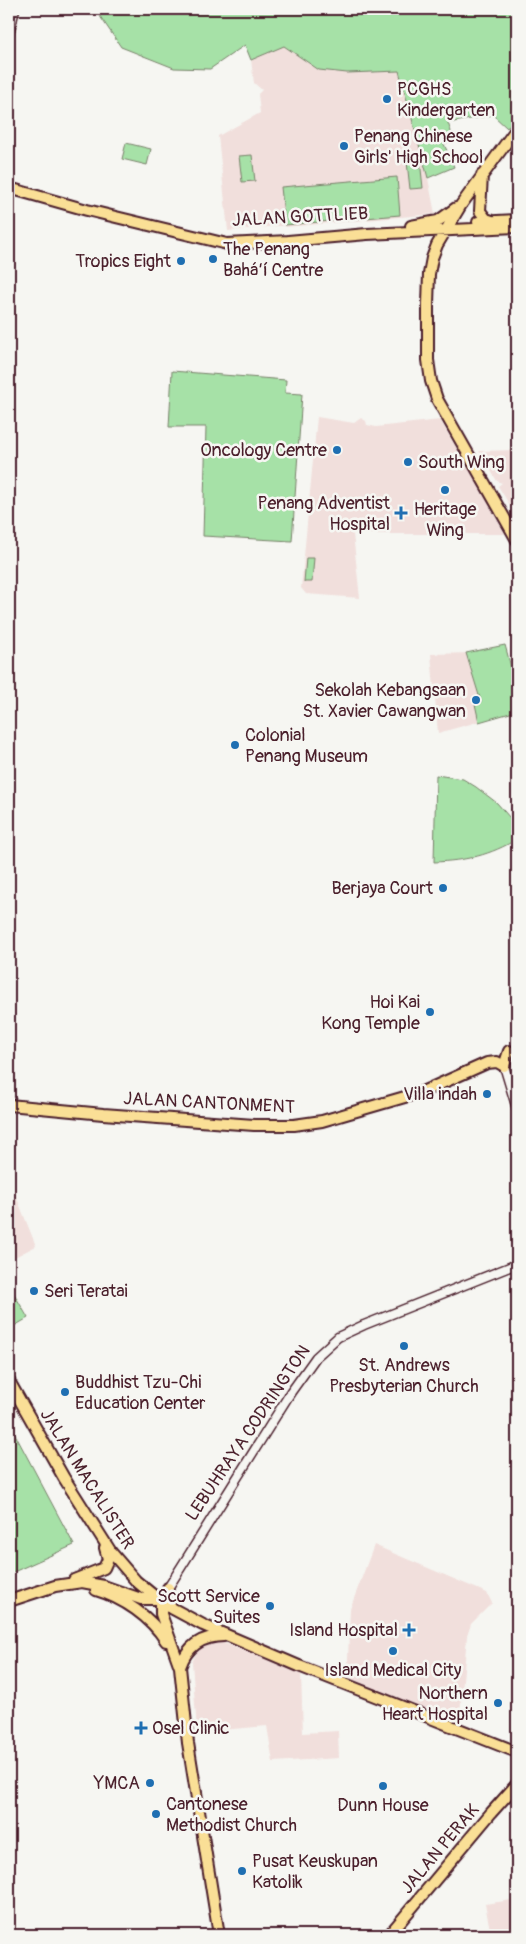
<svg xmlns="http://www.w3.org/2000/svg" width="526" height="1944" font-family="Pangolin,sans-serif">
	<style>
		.built { fill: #f1dfdc }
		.green { fill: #a6e1a7; stroke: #788069 }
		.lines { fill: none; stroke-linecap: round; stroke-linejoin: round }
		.minor-casing { stroke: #4a1f2b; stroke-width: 11 }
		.major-casing { stroke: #4a1f2b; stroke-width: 14 }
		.minor { stroke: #f6f6f2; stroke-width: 8 }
		.major { stroke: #fadf96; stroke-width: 10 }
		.poi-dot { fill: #1f6fb2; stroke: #f6f6f2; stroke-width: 2 }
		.labels { text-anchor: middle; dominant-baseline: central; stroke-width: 5; stroke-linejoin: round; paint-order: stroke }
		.poi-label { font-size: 18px; fill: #4a1f2b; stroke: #f6f6f2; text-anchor: end }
		.street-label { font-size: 18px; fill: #4a1f2b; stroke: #f6f6f2 }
	</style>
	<rect width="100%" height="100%" fill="#f6f6f2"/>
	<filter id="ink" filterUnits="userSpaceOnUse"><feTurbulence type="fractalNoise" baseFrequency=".02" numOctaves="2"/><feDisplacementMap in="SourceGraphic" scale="10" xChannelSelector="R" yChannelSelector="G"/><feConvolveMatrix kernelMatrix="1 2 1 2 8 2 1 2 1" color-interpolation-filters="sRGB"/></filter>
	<g filter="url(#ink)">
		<path class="built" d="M284,45L319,70L347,73L399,71L428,178L435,214L286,227L285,226H277L228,231L218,136L260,113L258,94L262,90L254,83L251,60Z
			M317,417L354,423L361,418L366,421L367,425L376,427L440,420L483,493L505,534H353L360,598L306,594L301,588Z
			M517,450V517L498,486L502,483L497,481L479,451Z
			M505,645L517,689V711L438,733L431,654L473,653Z
			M9,1187L14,1191L36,1246L9,1260Z
			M374,1545L487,1593L492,1603L471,1624L467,1636L459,1725L347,1683L350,1609Z
			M212,1643H224L301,1673L303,1733L338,1731L339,1758L273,1762L267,1726L197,1732L192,1662L197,1652L204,1646Z
			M517,1899V1935H491L485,1904Z"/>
		<path class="green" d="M95,9H517V115L507,128L493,115L448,123L454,140L444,144L454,167L428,178L399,71L347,73L319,70L284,46L251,60L245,45L210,69L174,68L121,47Z
			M126,143L151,149L147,165L122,159Z
			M252,155L255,181L242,182L239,156Z
			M420,160L423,188L410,189L407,162Z
			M397,177L400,215L285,225L281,187Z
			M172,371L286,380L285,393L302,394L292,541L203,536L206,427H169Z
			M306,558H314L312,582H304Z
			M505,645L517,689V711L479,722L475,704L481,702L466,653Z
			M436,775L463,779L476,787L497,803L517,826V839C491,855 465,861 434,862Z
			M9,1285L28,1318L9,1329Z
			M9,1423L74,1545L9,1574Z"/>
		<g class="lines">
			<defs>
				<path id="minor" d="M9,34L15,9
					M504,1066L517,1109
					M168,1588L291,1392L316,1357L338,1337L364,1325L517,1264"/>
				<path id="major" d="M517,128L461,205L437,245L432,258L429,274L428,304V360L431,381L437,399L517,540
					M482,175L480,211L486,219L492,221
					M9,188L87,210L227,244L288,241L367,234L517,227
					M478,222L517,220
					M411,226L438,221L456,208
					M9,1105L103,1114L254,1125H294L322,1121L422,1092L487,1063L497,1062L504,1066L509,1051
					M9,1381L64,1478L111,1552L136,1581L164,1604L203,1625L299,1666L517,1752
					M74,1580L104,1568L108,1559L105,1548
					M168,1588L161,1602V1614L180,1667L188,1743L219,1935
					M96,1590C123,1598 151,1617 166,1641
					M9,1601L55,1586L82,1582L104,1586L141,1599H157
					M180,1667C187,1646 202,1636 224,1636
					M389,1935L491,1813L517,1784"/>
			</defs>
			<use href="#minor" class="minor-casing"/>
			<use href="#major" class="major-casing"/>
			<use href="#minor" class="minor"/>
			<use href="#major" class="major"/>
		</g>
	</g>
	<g class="poi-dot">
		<circle cx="387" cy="99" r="5"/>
		<circle cx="344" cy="146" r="5"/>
		<circle cx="213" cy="259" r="5"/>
		<circle cx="181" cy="261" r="5"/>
		<circle cx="337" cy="450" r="5"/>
		<circle cx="408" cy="462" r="5"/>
		<circle cx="445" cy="490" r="5"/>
		<path d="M398.5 505.5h5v5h5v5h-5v5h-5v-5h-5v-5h5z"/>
		<circle cx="476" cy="700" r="5"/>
		<circle cx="235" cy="745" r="5"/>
		<circle cx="443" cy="888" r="5"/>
		<circle cx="430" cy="1012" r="5"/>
		<circle cx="487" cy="1094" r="5"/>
		<circle cx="34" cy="1291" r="5"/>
		<circle cx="404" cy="1346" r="5"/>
		<circle cx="65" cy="1392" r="5"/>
		<circle cx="270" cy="1606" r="5"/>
		<path d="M406.5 1622.5h5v5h5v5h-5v5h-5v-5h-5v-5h5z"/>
		<circle cx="393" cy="1651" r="5"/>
		<circle cx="498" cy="1703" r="5"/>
		<path d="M138.5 1720.5h5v5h5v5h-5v5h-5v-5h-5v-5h5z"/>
		<circle cx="150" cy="1783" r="5"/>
		<circle cx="383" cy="1786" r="5"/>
		<circle cx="156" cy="1814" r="5"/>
		<circle cx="242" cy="1871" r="5"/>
	</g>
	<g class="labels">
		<g class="poi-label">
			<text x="397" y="89" text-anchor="start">PCGHS<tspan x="397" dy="21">Kindergarten</tspan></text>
			<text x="354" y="136" text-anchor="start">Penang Chinese<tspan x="354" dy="21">Girls' High School</tspan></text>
			<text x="223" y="249" text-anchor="start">The Penang<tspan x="223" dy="21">Bahá’í Centre</tspan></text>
			<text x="171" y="261">Tropics Eight</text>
			<text x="327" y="450">Oncology Centre</text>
			<text x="418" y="462" text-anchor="start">South Wing</text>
			<text x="390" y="503">Penang Adventist<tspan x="390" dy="21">Hospital</tspan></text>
			<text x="445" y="509" text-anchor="middle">Heritage<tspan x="445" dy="21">Wing</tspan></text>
			<text x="466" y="690">Sekolah Kebangsaan<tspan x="466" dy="21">St. Xavier Cawangwan</tspan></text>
			<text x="245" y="735" text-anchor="start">Colonial<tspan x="245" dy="21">Penang Museum</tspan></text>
			<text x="433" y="888">Berjaya Court</text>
			<text x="420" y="1002">Hoi Kai<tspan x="420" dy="21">Kong Temple</tspan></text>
			<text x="477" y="1094">Villa indah</text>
			<text x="44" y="1291" text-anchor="start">Seri Teratai</text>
			<text x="404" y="1365" text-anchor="middle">St. Andrews<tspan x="404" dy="21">Presbyterian Church</tspan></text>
			<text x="75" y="1382" text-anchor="start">Buddhist Tzu-Chi<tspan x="75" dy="21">Education Center</tspan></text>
			<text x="260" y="1596">Scott Service<tspan x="260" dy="21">Suites</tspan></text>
			<text x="398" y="1630">Island Hospital</text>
			<text x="393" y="1670" text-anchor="middle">Island Medical City</text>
			<text x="488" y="1693">Northern<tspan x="488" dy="21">Heart Hospital</tspan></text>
			<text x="152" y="1728" text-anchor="start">Osel Clinic</text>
			<text x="140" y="1783">YMCA</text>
			<text x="166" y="1804" text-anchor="start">Cantonese<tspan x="166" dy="21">Methodist Church</tspan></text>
			<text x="383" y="1805" text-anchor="middle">Dunn House</text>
			<text x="252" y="1861" text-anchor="start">Pusat Keuskupan<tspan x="252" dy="21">Katolik</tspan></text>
		</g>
		<g class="street-label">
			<text transform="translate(300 217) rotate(-3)">JALAN GOTTLIEB</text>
			<text transform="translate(209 1103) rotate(3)">JALAN CANTONMENT</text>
			<text transform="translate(248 1433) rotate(-56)">LEBUHRAYA CODRINGTON</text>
			<text transform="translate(87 1479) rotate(58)">JALAN MACALISTER</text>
			<text transform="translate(440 1849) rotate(-50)">JALAN PERAK</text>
		</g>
	</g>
	<rect width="526" height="1944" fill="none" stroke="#f6f6f2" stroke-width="30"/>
	<rect x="15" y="15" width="496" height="1914" fill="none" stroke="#4a1f2b" stroke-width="2" filter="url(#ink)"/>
</svg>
